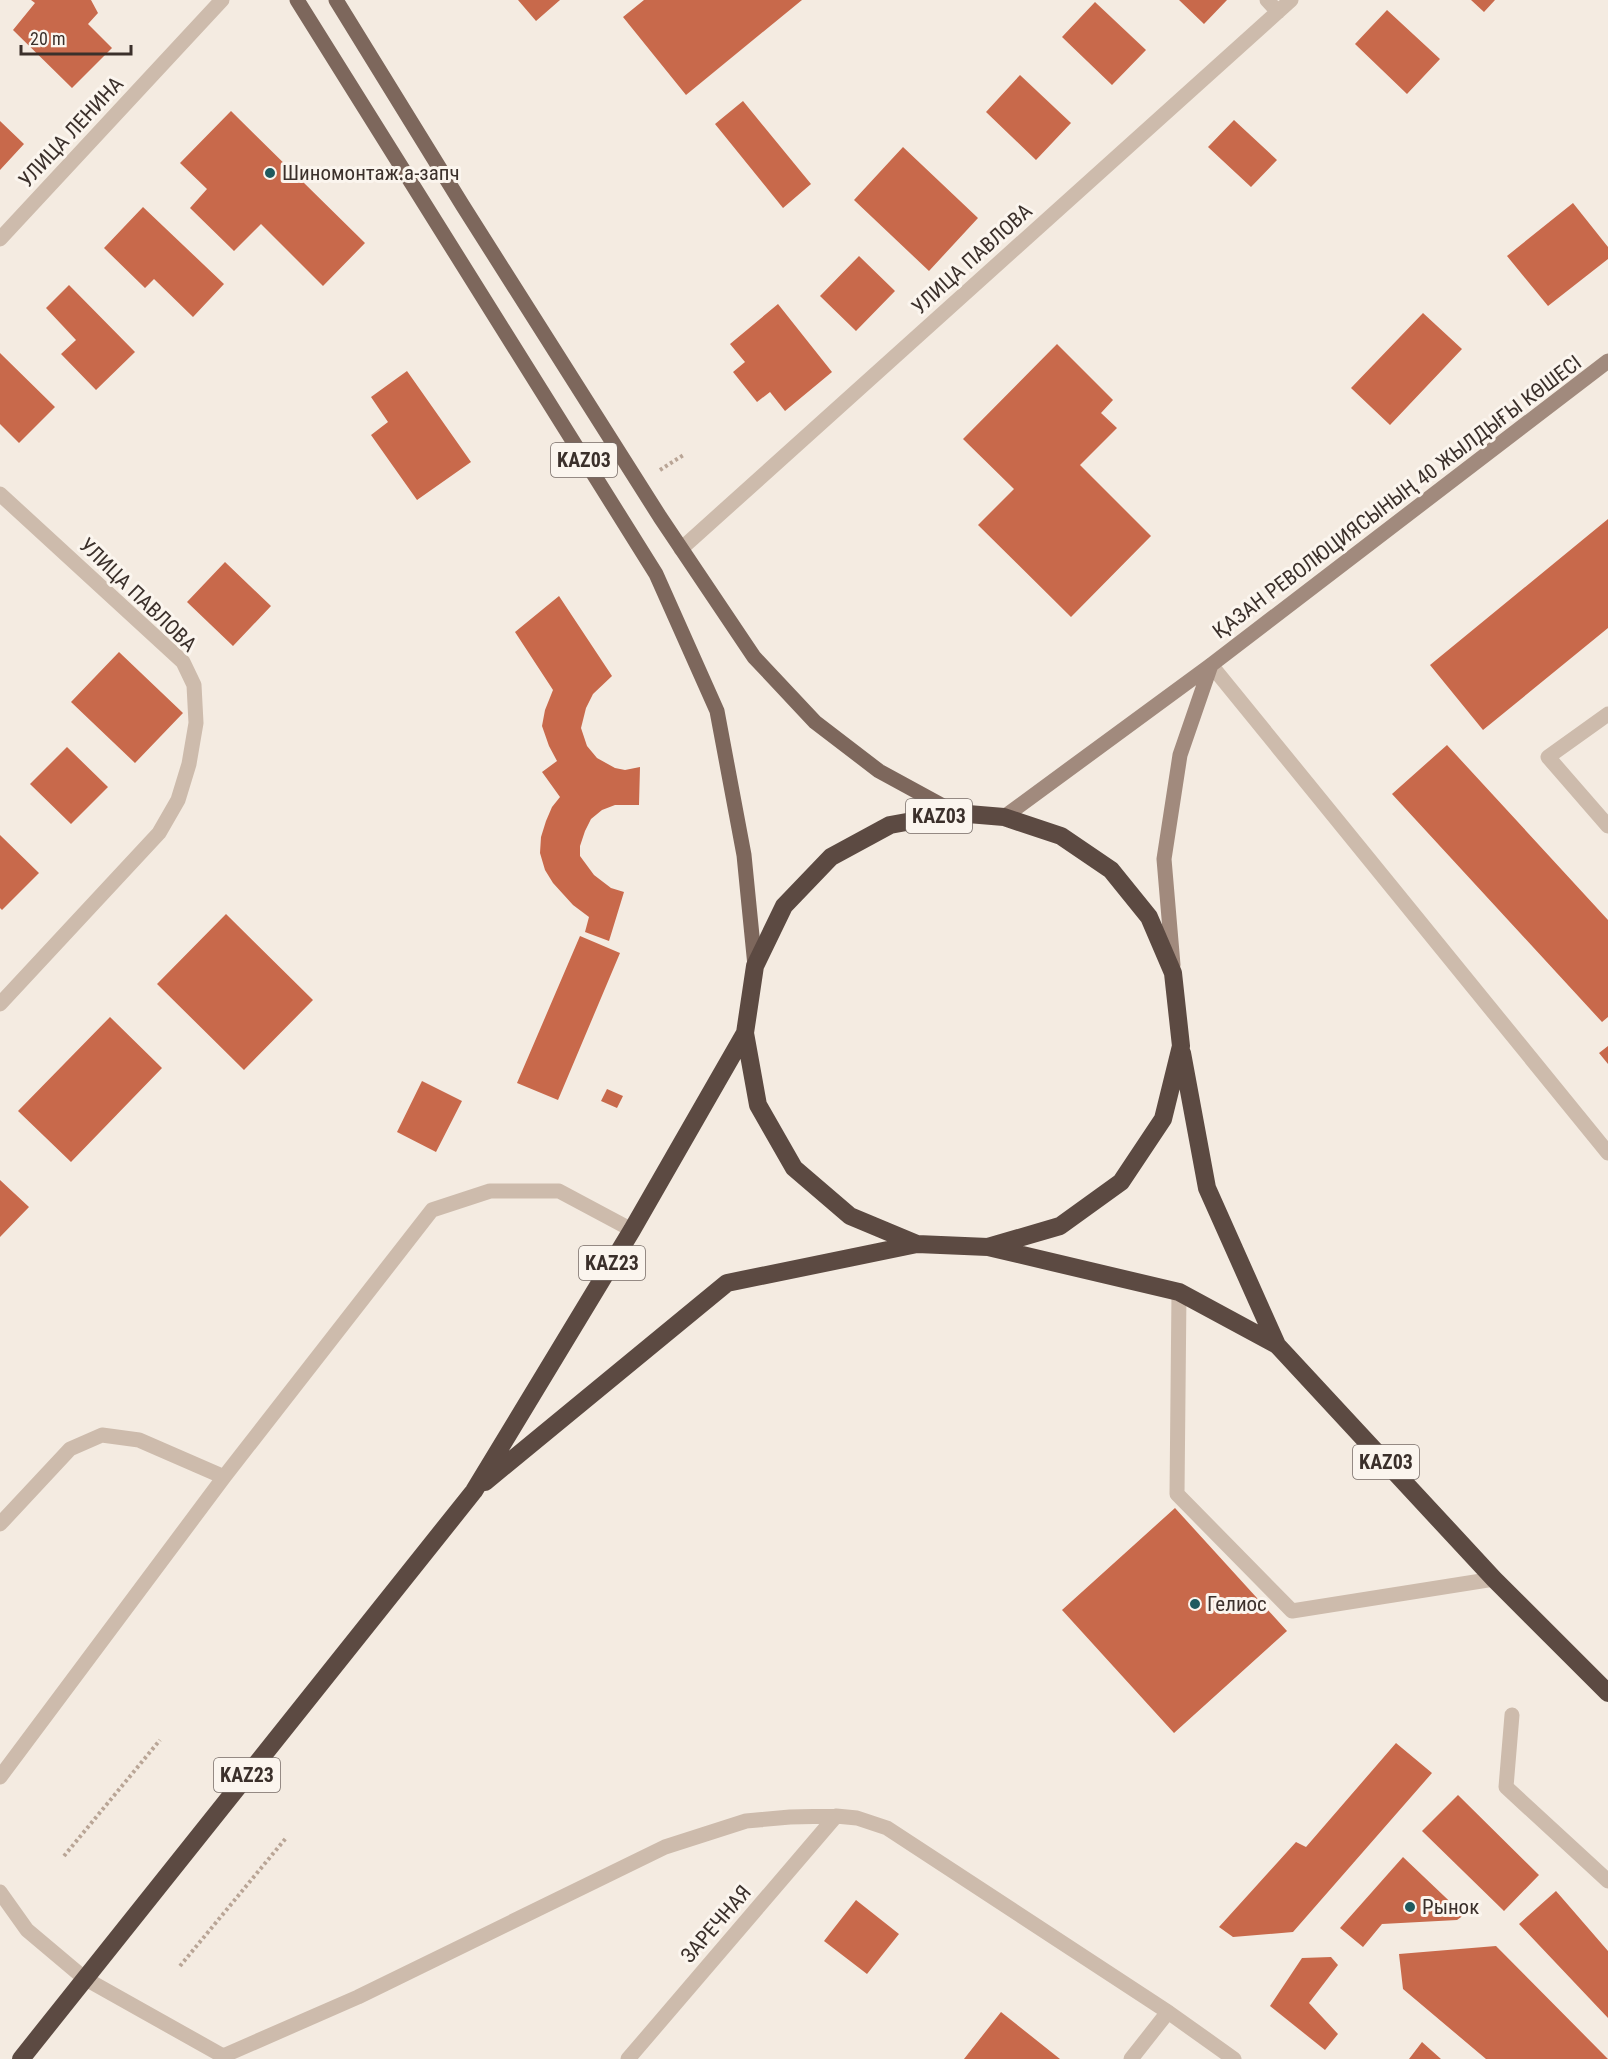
<svg xmlns="http://www.w3.org/2000/svg" width="1608" height="2059" font-family="'Roboto Condensed',sans-serif">
	<style>
		.building { fill: #c8694b }
		.lines { fill: none; stroke-linecap: round; stroke-linejoin: round }
		.path { stroke: #b9a596; stroke-width: 4; stroke-dasharray: 3 3; stroke-linecap: butt }
		.lane { stroke: #cdbbac; stroke-width: 15 }
		.street { stroke: #cdbbac; stroke-width: 15 }
		.secondary { stroke: #a18a7d; stroke-width: 15 }
		.primary { stroke: #7d675c; stroke-width: 15 }
		.highway { stroke: #5c4a42; stroke-width: 18 }
		.poi-dot { fill: #1f5a5e; stroke: #fbf5ee; stroke-width: 2 }
		.labels { text-anchor: middle; dominant-baseline: central; stroke-width: 6; stroke-linejoin: round; paint-order: stroke }
		.shield { fill: #fbf5ee; stroke: #756b66; stroke-width: 1.5 }
		.shield-label { font-size: 20px; font-weight: bold; fill: #3b302b }
		.street-label { font-size: 21px; fill: #3b302b; stroke: #fbf5ee }
		.poi-label { font-size: 21px; fill: #3b302b; stroke: #fbf5ee; text-anchor: start }
	</style>
	<rect width="100%" height="100%" fill="#f4ebe1"/>
	<path class="building" d="M31,0H91L98,13L88,24L112,48L72,88L13,30L35,3Z
		M518,0H560L536,21Z
		M644,0H802L686,95L623,17Z
		M1179,0H1227L1204,24Z
		M1471,0H1495L1484,12Z
		M1095,2L1146,50L1112,85L1062,37Z
		M1387,10L1440,59L1407,94L1355,44Z
		M1020,75L1071,123L1036,160L986,112Z
		M743,101L811,184L783,208L715,124Z
		M231,111L365,243L323,286L261,224L234,251L190,208L207,189L180,163Z
		M1234,120L1277,160L1251,187L1208,147Z
		M0,121L24,144L0,170Z
		M903,147L978,218L929,271L854,200Z
		M1573,203L1608,247V259L1548,306L1507,256Z
		M143,207L224,284L193,317L154,279L145,288L104,248Z
		M859,256L895,291L856,331L820,296Z
		M69,285L135,352L96,390L61,354L76,340L46,308Z
		M778,304L832,372L785,411L770,392L757,402L733,372L745,362L730,344Z
		M1423,313L1462,349L1390,425L1351,388Z
		M1057,344L1113,400L1101,413L1117,428L1080,465L1151,536L1071,617L978,525L1014,489L963,439Z
		M0,353L55,407L19,443L0,424Z
		M407,371L471,462L417,500L371,435L388,422L371,397Z
		M1608,519V628L1483,730L1430,665Z
		M225,562L271,606L233,646L187,602Z
		M559,596L612,676L593,694L586,708L581,728L587,746L597,758L615,768L625,770L640,767L639,805H615L602,810L591,819L585,831L580,846V856L594,875L611,888L624,892L609,941L585,932L589,917L573,905L553,883L545,870L540,853L541,837L546,821L552,807L560,797L542,772L557,761L549,746L542,726L545,710L553,690L515,632Z
		M119,652L183,713L135,763L71,702Z
		M1447,745L1608,920V1017L1602,1022L1392,794Z
		M67,747L108,787L71,824L30,784Z
		M0,835L39,873L2,910L0,908Z
		M226,914L313,1000L244,1070L157,984Z
		M580,936L620,953L558,1100L517,1083Z
		M110,1017L162,1068L71,1162L18,1111Z
		M1608,1046V1064L1599,1053Z
		M422,1081L462,1101L436,1152L397,1132Z
		M607,1089L623,1096L617,1108L601,1101Z
		M0,1180L29,1207L0,1237Z
		M1175,1508L1287,1631L1174,1733L1062,1610Z
		M1396,1743L1432,1773L1293,1932L1233,1937L1219,1927L1296,1842L1306,1847Z
		M1458,1795L1539,1875L1504,1911L1422,1831Z
		M1403,1857L1464,1915L1457,1920L1382,1924L1363,1947L1340,1928Z
		M1556,1891L1608,1951V2018L1519,1924Z
		M856,1900L899,1934L867,1974L824,1941Z
		M1496,1946L1608,2059H1486L1403,1989L1399,1954Z
		M1331,1957L1338,1965L1309,2003L1338,2034L1325,2050L1270,2006L1302,1958Z
		M1001,2012L1060,2059H964Z
		M1422,2042L1441,2059H1409Z"/>
	<g class="lines">
		<path class="path" d="M660,470L685,454
			M64,1856L160,1740
			M180,1966L286,1838"/>
		<path class="lane" d="M1179,1292L1177,1494L1292,1611L1494,1579
			M1512,1715L1506,1787L1608,1881"/>
		<path class="street" d="M1267,0L1278,12
			M0,239L222,0
			M0,494L183,662L194,685L196,723L189,764L178,800L159,833L0,1004
			M681,549L1291,0
			M1211,665L1608,1153
			M1608,714L1548,757L1608,826
			M0,1524L70,1449L102,1435L139,1440L224,1477
			M0,1777L224,1477L432,1210L490,1191H559L632,1230
			M0,1892L27,1930L84,1978L223,2056L358,1997L665,1847L746,1821L790,1817L836,1816L857,1818L887,1828L1168,2012L1234,2059
			M628,2059L836,1816
			M1131,2059L1168,2012"/>
		<path class="secondary" d="M1004,817L1211,665L1608,361
			M1173,965L1164,859L1180,755L1211,665"/>
		<path class="primary" d="M297,0L656,574L717,711L744,855L755,966
			M336,0L463,206L660,517L754,657L815,722L879,771L956,813"/>
		<path class="highway" d="M1182,1053L1207,1188L1277,1345L1494,1579L1608,1693
			M988,1247L1060,1226L1121,1182L1163,1119L1181,1046L1173,973L1149,917L1111,870L1061,836L1004,817L956,813L890,825L831,857L784,906L755,966L745,1033L758,1105L794,1168L850,1216L917,1244L988,1247L1179,1292L1277,1345
			M485,1482L727,1283L917,1244
			M21,2059L474,1491L632,1230L745,1033"/>
	</g>
	<g class="poi-dot">
		<circle cx="270" cy="173" r="6"/>
		<circle cx="1195" cy="1604" r="6"/>
		<circle cx="1410" cy="1907" r="6"/>
	</g>
	<g class="labels">
		<g class="shield">
			<rect x="551" y="443" width="66" height="34" rx="4.5"/>
			<rect x="906" y="799" width="66" height="34" rx="4.5"/>
			<rect x="579" y="1246" width="66" height="34" rx="4.5"/>
			<rect x="1353" y="1445" width="66" height="34" rx="4.5"/>
			<rect x="214" y="1758" width="66" height="34" rx="4.5"/>
		</g>
		<g class="shield-label">
			<text x="584" y="460">KАZ03</text>
			<text x="939" y="816">KАZ03</text>
			<text x="612" y="1263">KAZ23</text>
			<text x="1386" y="1462">KАZ03</text>
			<text x="247" y="1775">KAZ23</text>
		</g>
		<g class="street-label">
			<text transform="translate(71 132) rotate(-47)">УЛИЦА ЛЕНИНА</text>
			<text transform="translate(972 259) rotate(-42)">УЛИЦА ПАВЛОВА</text>
			<text transform="translate(1397 497) rotate(-37)">ҚАЗАН РЕВОЛЮЦИЯСЫНЫҢ 40 ЖЫЛДЫҒЫ КӨШЕСІ</text>
			<text transform="translate(138 595) rotate(44)">УЛИЦА ПАВЛОВА</text>
			<text transform="translate(716 1924) rotate(-49)">ЗАРЕЧНАЯ</text>
		</g>
		<g class="poi-label">
			<text x="282" y="173">Шиномонтаж.а-запч</text>
			<text x="1207" y="1604">Гелиос</text>
			<text x="1422" y="1907">Рынок</text>
		</g>
	</g>
	<path d="M21 45v9h110v-9" fill="none" stroke="#3b302b" stroke-width="3"/>
	<text x="30" y="45" font-size="18" fill="#3b302b" stroke="#fbf5ee" stroke-width="4.5" paint-order="stroke">20 m</text>
</svg>
